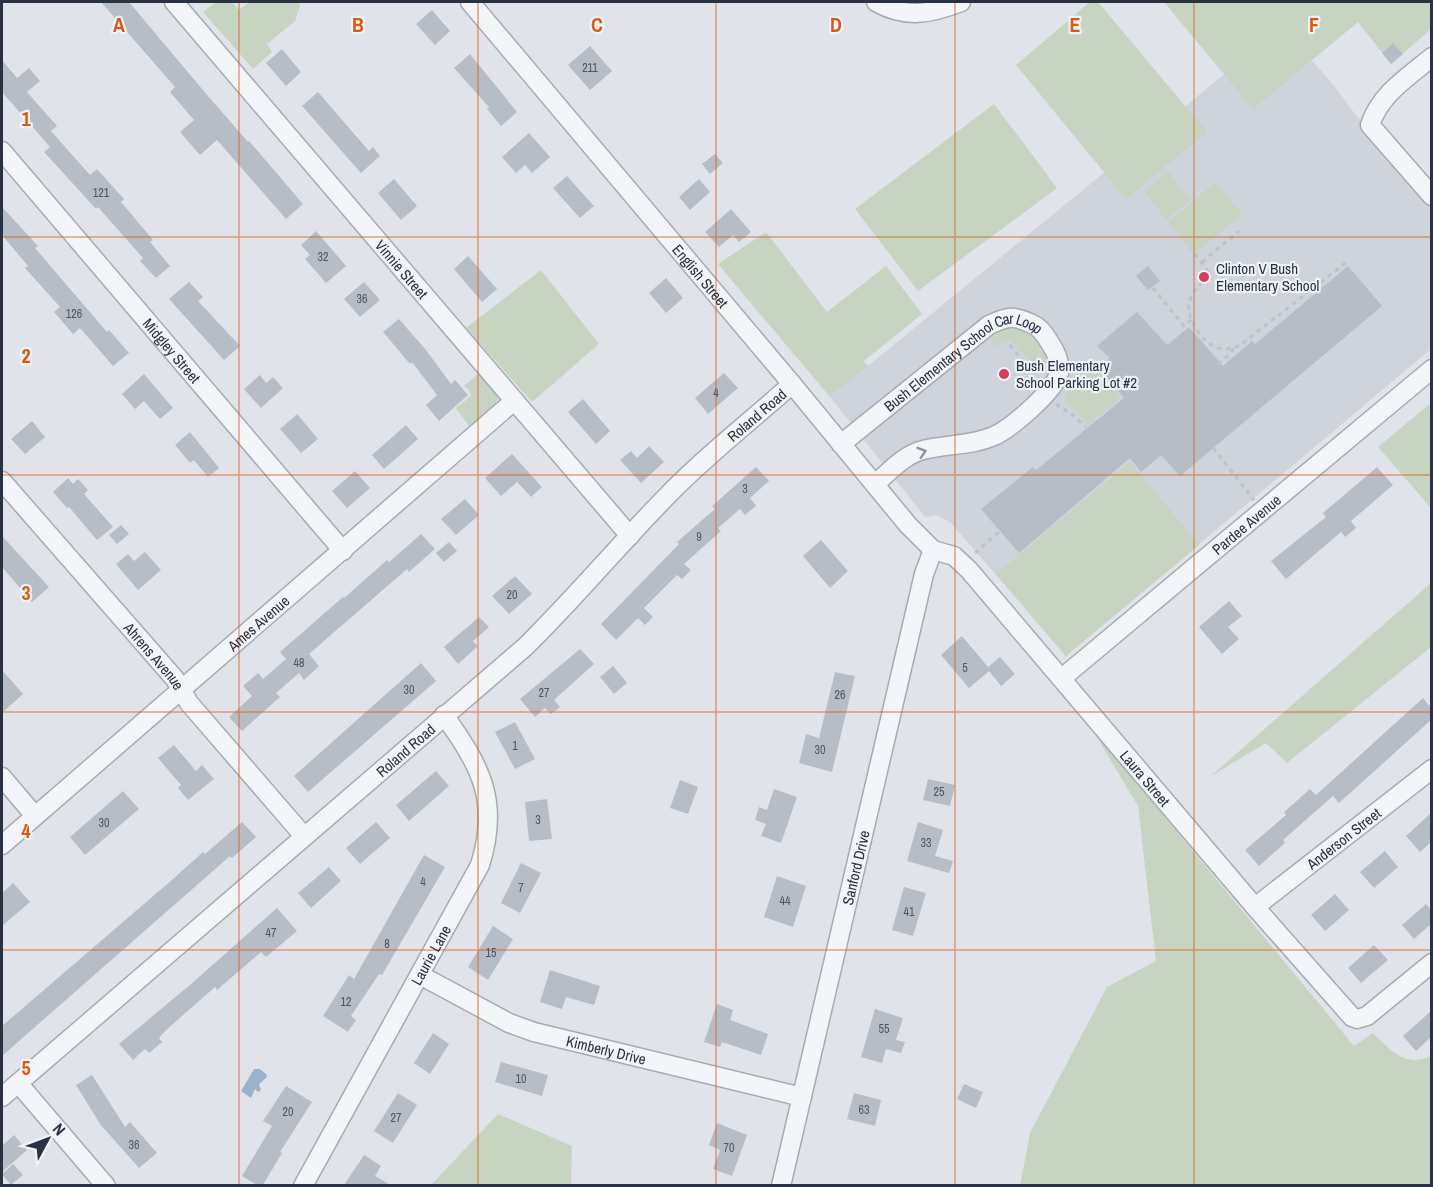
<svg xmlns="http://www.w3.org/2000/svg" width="1433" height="1187" font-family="'Archivo Narrow',sans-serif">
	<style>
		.built { fill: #ced3dc }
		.green { fill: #c6d4c1 }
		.water { fill: #99b3cc }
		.building { fill: #b7bdc7 }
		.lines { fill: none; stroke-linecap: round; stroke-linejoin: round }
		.street-casing { stroke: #a5abb4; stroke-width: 21 }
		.path { stroke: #bec2c9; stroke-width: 3; stroke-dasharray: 4.5 4.5; stroke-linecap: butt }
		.street { stroke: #f3f5f8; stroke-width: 18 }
		.oneway { stroke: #8e949d }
		.grid { fill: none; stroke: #de570f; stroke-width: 1.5; stroke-opacity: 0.55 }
		.poi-dot { fill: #d63e58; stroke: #f0f3f7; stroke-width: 2 }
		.labels { text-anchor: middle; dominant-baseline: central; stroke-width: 4.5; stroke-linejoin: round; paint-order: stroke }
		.number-label { font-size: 12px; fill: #4c5563 }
		.poi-label { font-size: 15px; fill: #283242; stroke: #f0f3f7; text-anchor: start }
		.street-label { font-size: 15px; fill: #283242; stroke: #f0f3f7 }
		.grid-label { font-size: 20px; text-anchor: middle; font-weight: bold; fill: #de570f; stroke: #f0f3f7; stroke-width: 4.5; stroke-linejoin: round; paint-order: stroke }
	</style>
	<rect width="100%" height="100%" fill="#e0e4ea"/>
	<path class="built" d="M1282,27L1331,82L1368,131L1431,205V349L1066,656L951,523L937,515L925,517L830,397Z"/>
	<path class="green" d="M216,2H232L239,10L250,2H298L300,6L295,21L267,44L272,52L253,69L203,12Z
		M1090,2H1098L1207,132L1126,199L1016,65Z
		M1164,2H1431V29L1391,64L1358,22L1253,109Z
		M994,104L1057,188L918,291L855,209Z
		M1168,171L1190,200L1166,220L1145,191Z
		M1216,182L1242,214L1194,255L1168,222Z
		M766,232L827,312L886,266L922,314L864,361L868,366L830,397L718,264Z
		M541,270L599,344L532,402L466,328Z
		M1009,327C1030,330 1045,341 1048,363L1032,365L1011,340L997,346L991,341V334Z
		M1083,372L1102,373L1120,399L1088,425L1064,401L1072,377Z
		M479,373L495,392L498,399L493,407L469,426L456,408L471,396L469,390L464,386Z
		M1431,403V508L1378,447Z
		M1130,462L1199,545L1066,656L996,574Z
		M1431,583V647L1287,763L1266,743L1211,776Z
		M1092,729L1354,1046L1373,1033C1391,1050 1404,1068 1431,1056V1185L1020,1186L1030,1133L1107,987L1156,961L1138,806Z
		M498,1114L572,1146L571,1185H431Z"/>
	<path class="water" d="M254,1069H260L267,1075L266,1078L259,1084L261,1090L258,1092L255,1089L251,1098L241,1091Z"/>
	<path class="building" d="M101,2H129L208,96L248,142L249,141L303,204L286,219L217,140L200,155L180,132L194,120L170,92L175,87Z
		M432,10L450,31L435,45L416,24Z
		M1393,43L1403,54L1391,64L1382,53Z
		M590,46L612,71L590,90L568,65Z
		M282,49L301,72L286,86L266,63Z
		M470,54L517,112L501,126L487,109L489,107L454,68Z
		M2,60L17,78L29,68L40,81L27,92L57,126L51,131L90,175L97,169L124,199L121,202L153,240L150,242L170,266L156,278L140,261L143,258L98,207L96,209L44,152L50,147L2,92Z
		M318,92L369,151L373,147L380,156L361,173L302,106Z
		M529,133L550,157L532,173L525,165L516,173L502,157Z
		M715,154L723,163L710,174L702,164Z
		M567,176L594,206L580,218L553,188Z
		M394,179L417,206L401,220L378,193Z
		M699,179L710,192L690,210L679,197Z
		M2,207L38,246L35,248L107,332L109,330L129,353L113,366L80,328L73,334L54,312L60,307L25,268L28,266L2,235Z
		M731,209L751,232L739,242L733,235L719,247L705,232Z
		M316,231L346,266L326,283L305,259L310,255L301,245Z
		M468,256L497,289L482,302L454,269Z
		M1148,266L1160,281L1148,290L1136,276Z
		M1348,266L1382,306L1180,476L1161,455L1141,472L1130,458L1019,553L981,509L1033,467L1036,470L1124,398L1105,375L1109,357L1097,346L1137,312L1167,345L1189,327L1223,366L1252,341L1255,344Z
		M666,278L683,298L666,313L649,293Z
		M189,282L203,297L198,301L240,346L224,360L169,299Z
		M364,282L380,300L360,317L344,299Z
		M399,319L426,350L451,384L455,380L468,395L439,421L426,405L437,395L412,362L410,364L383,332Z
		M724,373L738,388L708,414L695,398Z
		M144,374L173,408L160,419L144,401L135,409L122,394Z
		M260,375L266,383L273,377L283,388L261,408L244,389Z
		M583,399L610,431L596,444L568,412Z
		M297,414L318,439L301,453L280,429Z
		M32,421L45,437L25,454L11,439Z
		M406,425L418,439L384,469L372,455Z
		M190,432L219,468L208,477L194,460L190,463L175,445Z
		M649,446L664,462L641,483L620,460L631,451L637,458Z
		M512,454L542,487L531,497L517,482L501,496L485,478Z
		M756,467L769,481L750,498L756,506L745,515L740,509L718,528L721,531L684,564L691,570L682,579L677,575L644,608L653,617L645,625L638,618L616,640L601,624L679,544L677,542L715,509L712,506Z
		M1377,467L1393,485L1351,521L1356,528L1345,537L1341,532L1286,579L1271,561L1326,517L1323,513Z
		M355,471L370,488L347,508L332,491Z
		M68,478L73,484L78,479L88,490L84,494L113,527L97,540L69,507L67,508L53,492Z
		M465,499L479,515L456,535L441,519Z
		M121,525L129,534L117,544L109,535Z
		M421,534L435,549L409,572L407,569L309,654L319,666L304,680L299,673L276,693L280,697L242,731L229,717L252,696L243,686L258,673L263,679L286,659L280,652L343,597L344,598L387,560L389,562Z
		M2,536L49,587L32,602L2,567Z
		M821,540L848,571L830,588L803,556Z
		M449,542L457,551L444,562L436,553Z
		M145,552L161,570L138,590L116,564L128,554L134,561Z
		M515,576L532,594L509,614L492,596Z
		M1229,601L1242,616L1228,627L1239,639L1222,654L1199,627Z
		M479,617L489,627L473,641L478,646L458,664L444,647Z
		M962,636L988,667L1000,657L1015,674L1001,686L989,671L969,688L941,655Z
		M580,649L594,664L554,700L560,707L551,714L545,708L535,717L520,699Z
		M421,663L436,681L308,792L294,776Z
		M613,666L627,683L614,694L600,677Z
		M2,670L23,694L2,713Z
		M835,672L855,676L832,772L799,763L806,734L819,738Z
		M1423,698L1431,708V720L1339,803L1333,796L1283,840L1285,843L1259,866L1245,850L1286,815L1284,812L1310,789L1316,795Z
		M515,722L535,759L515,769L495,732Z
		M174,745L196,771L202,765L214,779L188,800L178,788L181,785L158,758Z
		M436,771L449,786L409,821L396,805Z
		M928,779L955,785L950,806L923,800Z
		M680,780L698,787L688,814L670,808Z
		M774,789L797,797L781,843L761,836L766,824L755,820L759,807L767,810Z
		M123,791L139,809L85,855L70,837Z
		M547,799L552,839L529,841L525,802Z
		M1431,813V842L1420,852L1406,836Z
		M242,822L256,837L232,858L230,856L2,1056V1026L173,879L203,852L205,854Z
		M376,822L390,838L360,864L346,848Z
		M918,822L943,830L935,856L953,861L949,873L907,861Z
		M1385,851L1398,867L1374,888L1360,872Z
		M424,855L445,867L382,975L379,974L351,1016L356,1020L348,1032L323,1016L349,975L354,979Z
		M521,863L541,873L520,913L501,903Z
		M329,867L341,881L311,908L298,893Z
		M777,876L806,886L793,927L764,917Z
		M13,883L30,902L2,926V893Z
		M904,887L926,893L913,936L892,930Z
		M1335,894L1349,910L1325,931L1311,915Z
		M1426,904L1431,910V924L1414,939L1402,925Z
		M277,908L297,931L266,957L261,952L217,990L215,987L165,1031L159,1038L162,1042L149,1053L145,1049L133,1060L119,1044L191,984Z
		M493,926L513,939L488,980L468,967Z
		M1374,945L1388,960L1361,983L1348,968Z
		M550,970L600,986L594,1005L566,997L562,1009L540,1002Z
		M717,1004L733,1010L730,1020L768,1034L761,1055L722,1042L720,1047L704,1042Z
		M875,1009L903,1018L896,1040L905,1042L901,1053L886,1049L882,1063L861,1057Z
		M1431,1011V1037L1416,1051L1403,1036Z
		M433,1033L449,1044L430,1074L414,1063Z
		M501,1062L548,1075L542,1096L495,1082Z
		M92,1075L125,1127L130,1122L157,1153L139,1168L100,1124L76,1085Z
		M964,1084L983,1092L976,1108L957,1099Z
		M286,1086L312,1102L280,1152L282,1153L263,1185H257L242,1176L272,1126L263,1121Z
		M398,1093L417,1105L393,1143L374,1131Z
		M854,1093L881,1100L875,1126L847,1119Z
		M717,1123L747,1135L732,1176L713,1169L720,1150L709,1145Z
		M14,1135L27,1150L2,1172V1146Z
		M364,1155L381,1166L375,1176L391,1185H344Z
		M13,1164L23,1175L11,1185L2,1174Z"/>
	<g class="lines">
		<defs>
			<g id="street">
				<path id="s1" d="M174,2L630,536"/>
				<path id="s2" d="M470,2L792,384L908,525L933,550"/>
				<path d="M876,2C906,19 930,14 961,2"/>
				<path d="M1432,57C1408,77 1380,94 1370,125L1432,196"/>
				<path id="s3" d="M2,151L343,551"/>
				<path id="s4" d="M841,444L989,325C1008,316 1013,315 1032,324C1040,327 1046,336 1050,343C1056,352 1061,363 1059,373C1054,392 1011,428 994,436C971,446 947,444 923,450C905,454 888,473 875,484"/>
				<path id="s5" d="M2,481L175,679L189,703L303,835"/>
				<path id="s6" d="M933,550L954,556L969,570L1255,907L1352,1017L1357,1019L1367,1016L1432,963"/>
				<path id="s7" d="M1062,678L1432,369"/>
				<path d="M2,777L35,816"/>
				<path id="s8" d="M2,845L514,401"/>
				<path id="s9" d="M1255,907L1432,769"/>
				<path id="s10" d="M420,975L509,1023L534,1032L802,1097"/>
				<path d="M18,1083L106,1186"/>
				<path id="s11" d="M2,1097L525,647C574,599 618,546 666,497C705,456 750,422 792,384"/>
				<path id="s12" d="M303,1186L480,865C500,801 481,767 444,715"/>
				<path id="s13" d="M781,1186L924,574L933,550"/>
			</g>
		</defs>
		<use href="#street" class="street-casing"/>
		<path class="path" d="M1195,254L1210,274C1203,283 1194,288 1190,300C1184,316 1201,341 1216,347C1224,351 1232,348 1239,346L1348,261
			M1202,262L1239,231
			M1153,288L1184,326L1192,319
			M1010,345L1033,373L1044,367
			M1074,364L1105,368
			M1218,364L1231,353L1234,347
			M1056,404L1073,415L1086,427
			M1213,448L1254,500
			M975,553L1000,531"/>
		<use href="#street" class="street"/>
	</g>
	<defs><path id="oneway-chevron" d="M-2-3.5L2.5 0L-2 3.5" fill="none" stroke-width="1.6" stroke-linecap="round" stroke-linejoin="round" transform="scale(1.5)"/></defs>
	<use class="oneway" href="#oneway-chevron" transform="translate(922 452) rotate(-18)"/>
	<path class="grid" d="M239,2V1186M478,2V1186M716,2V1186M955,2V1186M1194,2V1186M2,237H1432M2,475H1432M2,712H1432M2,950H1432"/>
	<g class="poi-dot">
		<circle cx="1204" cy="277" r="6"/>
		<circle cx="1004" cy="374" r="6"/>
	</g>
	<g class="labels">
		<g class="number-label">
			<text x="590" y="68">211</text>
			<text x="101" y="193">121</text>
			<text x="323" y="257">32</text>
			<text x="362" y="299">36</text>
			<text x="74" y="314">126</text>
			<text x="716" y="393">4</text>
			<text x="745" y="489">3</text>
			<text x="699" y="537">9</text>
			<text x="512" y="595">20</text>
			<text x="299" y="663">48</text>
			<text x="965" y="668">5</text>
			<text x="409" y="690">30</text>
			<text x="544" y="693">27</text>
			<text x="840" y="695">26</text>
			<text x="515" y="746">1</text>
			<text x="820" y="750">30</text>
			<text x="939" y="792">25</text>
			<text x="538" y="820">3</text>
			<text x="104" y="823">30</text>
			<text x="926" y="843">33</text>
			<text x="423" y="882">4</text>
			<text x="521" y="888">7</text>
			<text x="785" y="901">44</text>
			<text x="909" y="912">41</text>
			<text x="271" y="933">47</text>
			<text x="387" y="944">8</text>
			<text x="491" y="953">15</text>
			<text x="346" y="1002">12</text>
			<text x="884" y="1029">55</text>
			<text x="521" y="1079">10</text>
			<text x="864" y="1110">63</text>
			<text x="288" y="1112">20</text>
			<text x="396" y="1118">27</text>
			<text x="134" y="1145">36</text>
			<text x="729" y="1148">70</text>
		</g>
		<g class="poi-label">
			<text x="1216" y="268">Clinton V Bush<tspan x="1216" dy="17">Elementary School</tspan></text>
			<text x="1016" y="365">Bush Elementary<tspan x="1016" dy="17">School Parking Lot #2</tspan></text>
		</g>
		<g class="street-label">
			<text stroke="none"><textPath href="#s1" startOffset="351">Vinnie Street</textPath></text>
			<text stroke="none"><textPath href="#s2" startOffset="358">English Street</textPath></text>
			<text stroke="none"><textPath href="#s3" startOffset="262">Midgley Street</textPath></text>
			<text stroke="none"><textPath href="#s4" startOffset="152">Bush Elementary School Car Loop</textPath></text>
			<text stroke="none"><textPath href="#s11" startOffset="1018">Roland Road</textPath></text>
			<text stroke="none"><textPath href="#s7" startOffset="240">Pardee Avenue</textPath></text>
			<text stroke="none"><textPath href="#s8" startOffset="339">Ames Avenue</textPath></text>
			<text stroke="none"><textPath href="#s5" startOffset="232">Ahrens Avenue</textPath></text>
			<text stroke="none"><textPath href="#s11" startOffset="532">Roland Road</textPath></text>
			<text stroke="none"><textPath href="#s6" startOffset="315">Laura Street</textPath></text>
			<text stroke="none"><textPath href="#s9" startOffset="112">Anderson Street</textPath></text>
			<text stroke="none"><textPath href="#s13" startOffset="327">Sanford Drive</textPath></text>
			<text stroke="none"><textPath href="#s12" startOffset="264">Laurie Lane</textPath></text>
			<text stroke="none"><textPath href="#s10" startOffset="202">Kimberly Drive</textPath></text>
		</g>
	</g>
	<g class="grid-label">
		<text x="119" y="32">A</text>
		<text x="358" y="32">B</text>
		<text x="597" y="32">C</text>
		<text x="836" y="32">D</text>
		<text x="1075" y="32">E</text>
		<text x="1314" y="32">F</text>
		<text x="26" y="126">1</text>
		<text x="26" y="363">2</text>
		<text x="26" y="600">3</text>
		<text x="26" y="838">4</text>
		<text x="26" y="1075">5</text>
	</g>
	<rect width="1433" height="1187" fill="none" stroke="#283242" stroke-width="6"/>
	<g transform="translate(48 1139) rotate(49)" stroke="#f0f3f7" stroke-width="4.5" paint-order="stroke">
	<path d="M0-4.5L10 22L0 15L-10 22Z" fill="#283242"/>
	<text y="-9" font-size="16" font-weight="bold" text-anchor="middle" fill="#283242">N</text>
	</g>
</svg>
